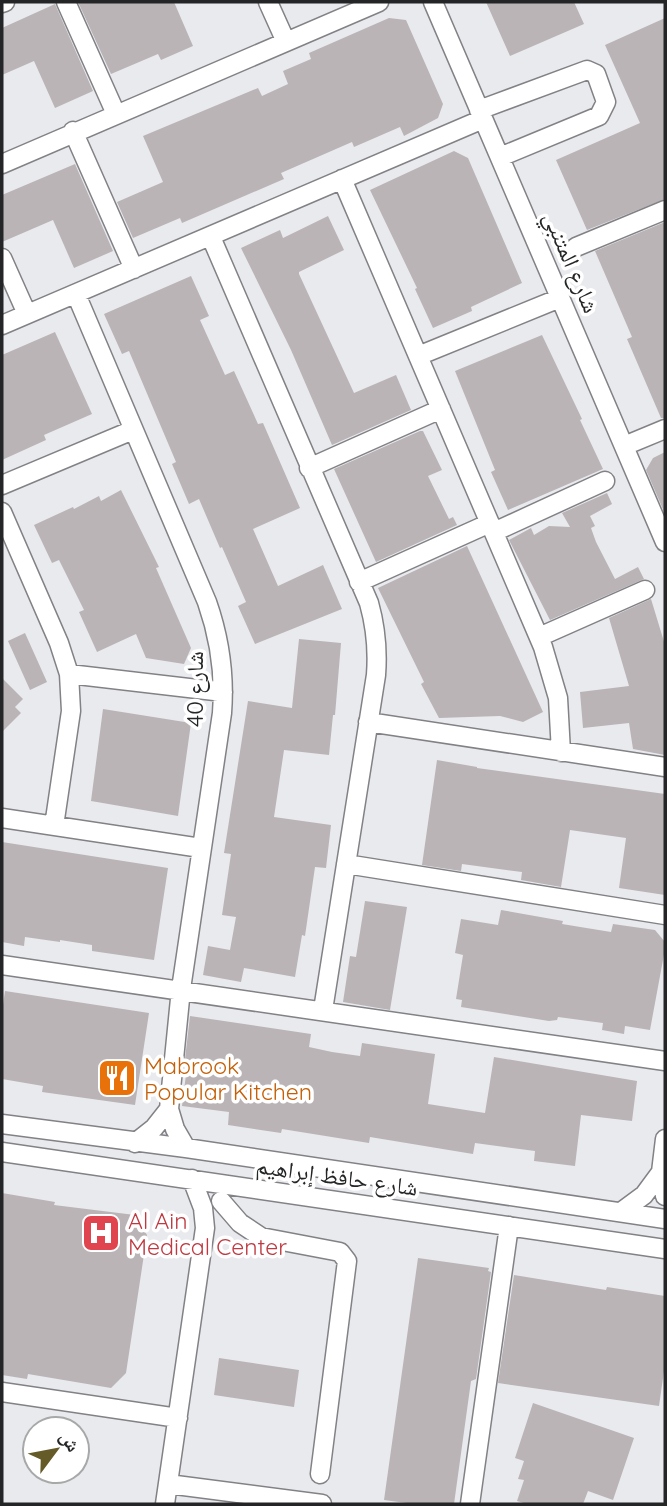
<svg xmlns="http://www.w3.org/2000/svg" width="667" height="1506" font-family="Quicksand,'Noto Naskh Arabic',sans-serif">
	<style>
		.building { fill: #bab4b6 }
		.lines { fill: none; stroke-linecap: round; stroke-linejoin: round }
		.minor-casing { stroke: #828286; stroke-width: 21 }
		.minor { stroke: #fff; stroke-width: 18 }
		.labels { text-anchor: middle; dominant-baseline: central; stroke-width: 7; stroke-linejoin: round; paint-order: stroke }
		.street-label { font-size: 23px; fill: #242526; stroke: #fff }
		.food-label { font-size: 23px; fill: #c56008; stroke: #fff; text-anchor: start }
		.health-label { font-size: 23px; fill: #be3a42; stroke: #fff; text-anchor: start }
	</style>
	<rect width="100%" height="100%" fill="#e9eaee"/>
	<path class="building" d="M78,2H174L193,46L161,60L158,54L111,74Z
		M486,2H574L584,24L510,56Z
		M55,4L93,91L55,108L34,61L2,75V28Z
		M389,18L406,20L443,104L438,118L404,136L400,127L354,147L352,142L281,173L284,179L182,223L180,218L133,238L117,202L163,182L143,136L258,88L262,96L288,84L283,71L311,59L309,53Z
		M665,18V199L587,230L556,160L640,123L605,45Z
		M454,151L468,158L522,283L471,307L472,311L433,328L415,289L417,288L370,190Z
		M75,164L113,251L74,268L53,220L2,242V195Z
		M328,216L344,250L299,272V274L354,393L396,375L411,410L332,445L291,350L241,248L280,230L283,238Z
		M665,222V418H661L627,339L632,337L595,251Z
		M191,276L209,316L200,320L225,375L234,371L258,424L263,423L300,508L253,529L278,586L323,565L342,609L255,644L238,606L246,602L222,547L220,548L199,499L189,504L172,464L176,462L129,351L122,354L104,314Z
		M55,332L92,414L44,435L46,440L2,460V355Z
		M542,335L582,419L580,420L603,469L508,510L491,472L495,470L455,371Z
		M420,431H423L442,470L428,476L449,519L453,517L457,525L376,562L334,469Z
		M665,452V514L646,470L653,458Z
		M121,490L159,567L156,568L191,648L184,664L146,658L136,634L97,652L79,612L84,610L59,560L52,563L34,525L73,507L74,509L99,496L101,501Z
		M607,493L612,504L590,516L595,526L591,528L596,542L615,579L638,567L644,579L550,620L509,540L531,528L534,535L549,526L570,527L562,513Z
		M467,546L543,712L523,722L500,716L439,718L421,684L424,682L378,588Z
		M651,599L665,645V755L633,749L629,723L583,728L580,692L629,686L609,618Z
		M25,633L47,682L30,690L8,641Z
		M299,639L341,643L335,715H333L329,755L284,750L274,817L331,825L326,868L315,867L305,936L302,935L295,977L244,968L241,982L203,975L208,946L230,950L236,917L222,915L231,854L224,853L248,701L292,708Z
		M2,678L23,699L15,707L21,713L2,732Z
		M103,709L191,723L178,816L91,801Z
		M437,760L477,767V768L665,794V895L619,888L626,838L570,830L561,887L521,880L522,872L462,864L461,871L422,865Z
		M2,842L168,868L154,960L92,951V945L60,940V942L25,937L24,946L2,942Z
		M365,901L407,907L390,1010L343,1002L350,956L356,957Z
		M501,910L563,921L562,924L611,932L613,924L655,930L665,942V949L650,1030L625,1026L624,1034L602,1030L603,1023L558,1017L557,1020L549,1021L461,1007L462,1000L456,999L463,955L455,953L461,919L498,925Z
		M5,991L149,1013L135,1105L42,1092L43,1086L2,1079V1012Z
		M190,1016L311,1034L309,1047L332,1052L360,1056L362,1043L435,1054L428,1104L485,1113L494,1057L637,1081L632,1121L581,1115L575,1166L534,1161L535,1151L475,1143L473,1154L370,1137L369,1143L282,1129L281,1133L228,1125L229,1112L182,1106L188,1059H185Z
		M2,1193L55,1202L54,1205L135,1215L147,1235L126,1373L111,1388L28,1374L27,1379L2,1375Z
		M418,1258L489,1268L488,1271L491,1272L476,1379L471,1381L454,1504H414L384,1500Z
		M514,1275L606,1290L607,1287L665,1296V1364L659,1406L498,1383Z
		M219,1358L299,1370L294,1407L214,1395Z
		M533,1403L634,1438L613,1500L588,1491L583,1504H527L517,1501L524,1480L518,1479L524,1461L515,1458Z"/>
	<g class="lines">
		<defs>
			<path id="minor" d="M66,2L116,114
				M268,2L286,42
				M433,2L665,542
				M2,3L5,2
				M479,110L587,70L596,74L606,102L599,116L500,157
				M73,131L134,269
				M2,164L379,2
				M342,179L543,647L558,698L561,752
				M211,237L369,603C376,628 378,649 376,675L323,1010
				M576,247L665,210
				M2,258L27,314
				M76,294L207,602C220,639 225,674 222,713L181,989L169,1109L175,1129L186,1148
				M2,325L483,119
				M418,356L560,298
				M624,446L665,429
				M309,468L441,409
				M2,485L133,430
				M2,512L59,643L69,674L71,711L54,826
				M494,532L605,481
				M359,582L490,523
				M539,637L645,590
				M69,674L223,692
				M368,722L665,767
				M2,818L201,848
				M346,864L665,915
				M2,965L665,1061
				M2,1124L186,1148L665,1219
				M665,1139L661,1172L665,1196
				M135,1143L154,1128L169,1109
				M2,1152L665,1249
				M221,1201L240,1223L261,1237L340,1252L347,1261L320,1474
				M621,1212L644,1195L661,1172
				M2,1392L178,1418
				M168,1484L322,1504
				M165,1504L205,1228L203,1208L192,1179
				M470,1504L509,1226"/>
		</defs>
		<use href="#minor" class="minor-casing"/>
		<use href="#minor" class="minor"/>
	</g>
	<defs>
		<symbol id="restaurant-square" viewBox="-11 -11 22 22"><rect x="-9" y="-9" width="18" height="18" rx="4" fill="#e8710a" stroke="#fff"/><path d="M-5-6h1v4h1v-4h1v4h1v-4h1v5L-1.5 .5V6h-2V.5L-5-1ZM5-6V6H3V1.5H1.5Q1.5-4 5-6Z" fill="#fff"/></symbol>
		<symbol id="hospital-square" viewBox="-11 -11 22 22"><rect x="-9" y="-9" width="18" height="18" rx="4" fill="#e0444e" stroke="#fff"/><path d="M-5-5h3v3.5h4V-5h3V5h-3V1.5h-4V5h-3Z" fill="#fff"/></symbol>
	</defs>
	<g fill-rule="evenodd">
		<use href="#restaurant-square" x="95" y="1056" width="44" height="44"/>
		<use href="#hospital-square" x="79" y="1211" width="44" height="44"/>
	</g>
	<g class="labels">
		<g class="street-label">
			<text transform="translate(572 262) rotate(67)">شارع المتنبي</text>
			<text transform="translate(194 689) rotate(-90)">شارع 40</text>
			<text transform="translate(337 1176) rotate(8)">شارع حافظ إبراهيم</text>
		</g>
		<g class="food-label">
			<text x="144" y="1065">Mabrook<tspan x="144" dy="26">Popular Kitchen</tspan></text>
		</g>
		<g class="health-label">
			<text x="128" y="1220">Al Ain<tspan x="128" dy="26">Medical Center</tspan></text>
		</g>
	</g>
	<rect width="667" height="1506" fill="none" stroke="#242526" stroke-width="7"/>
	<g transform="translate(56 1450) rotate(58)"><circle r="33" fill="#ffffff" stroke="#a7a8a8" stroke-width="2"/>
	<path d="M0-5L12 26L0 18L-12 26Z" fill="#645b28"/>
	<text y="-10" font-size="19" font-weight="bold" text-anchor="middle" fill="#242526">ش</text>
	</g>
</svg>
